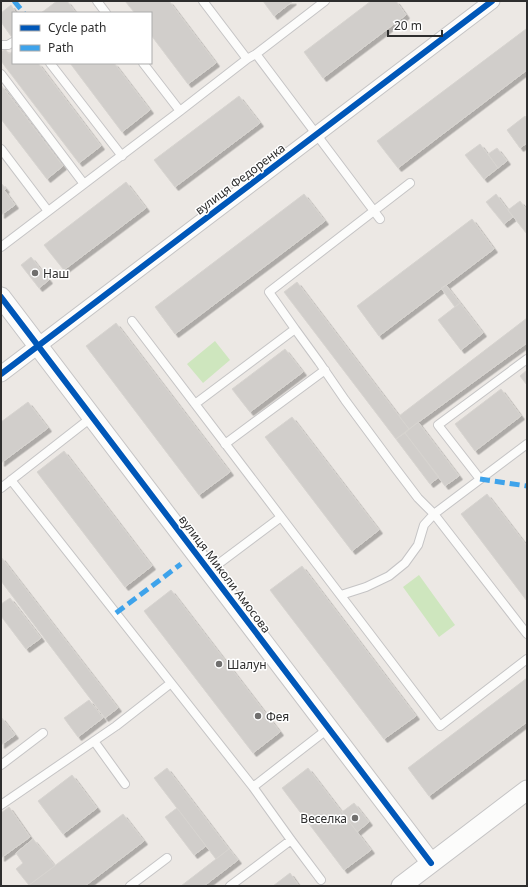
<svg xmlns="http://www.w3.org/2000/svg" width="528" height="887" font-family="'Noto Sans',sans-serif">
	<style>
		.green { fill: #cee6be }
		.building { fill: #d1cecb; stroke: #d7d4d0; filter: url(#shadow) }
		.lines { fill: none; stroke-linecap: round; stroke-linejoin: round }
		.service-casing { stroke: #c5c4c5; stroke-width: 10 }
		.minor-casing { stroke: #c5c4c5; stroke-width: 17 }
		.tertiary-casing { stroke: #c5c4c5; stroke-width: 21 }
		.service { stroke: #fcfcfb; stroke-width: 8 }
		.minor { stroke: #fcfcfb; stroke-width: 15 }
		.tertiary { stroke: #fcfcfb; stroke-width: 19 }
		.quiet { stroke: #3ea3eb; stroke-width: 5; stroke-dasharray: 10 5; stroke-linecap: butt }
		.cycleway-casing { stroke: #fff; stroke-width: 8 }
		.cycleway { stroke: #0057b8; stroke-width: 6 }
		.poi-dot { fill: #706f6e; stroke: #fff; stroke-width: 1.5 }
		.labels { text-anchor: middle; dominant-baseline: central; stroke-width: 3; stroke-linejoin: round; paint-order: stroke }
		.street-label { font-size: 12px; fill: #2e2e2e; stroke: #fff }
		.poi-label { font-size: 12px; fill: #2e2e2e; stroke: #fff; text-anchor: start }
	</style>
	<defs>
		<filter id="shadow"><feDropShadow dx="3.5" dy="3.5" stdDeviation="0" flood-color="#0004"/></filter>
	</defs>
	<rect width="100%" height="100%" fill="#ece8e4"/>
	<path class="green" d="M215,341L230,360L203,383L187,364Z
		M419,575L455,625L439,637L403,587Z"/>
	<path class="building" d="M57,1H67L76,13H41Z
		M125,1H169L216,63L188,84L151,35V13H135Z
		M263,1H293L274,16Z
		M371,1H396L406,15L323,78L304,52Z
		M11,5L16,13H13V35L11,36L1,22V13Z
		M526,29L527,30V70L398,168L377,141Z
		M5,49L9,54L13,51V63H38L101,146L79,163L1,61V52Z
		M70,63H114L150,110L122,132Z
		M1,85L63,166L47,179L1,119Z
		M239,96L260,123L175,187L154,160Z
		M525,116L527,119V143L520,148L507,130Z
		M480,144L498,168L484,179L465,155Z
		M497,148L507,161L498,168L488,154Z
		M126,182L146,208L64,270L44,245Z
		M1,183L6,189L4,190L15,205L1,215Z
		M304,194L325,221L175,334L155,307Z
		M496,194L513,217L504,224L486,202Z
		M520,201L527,210V234L508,210Z
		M472,219L494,249L379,336L357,306Z
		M31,257L49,280L39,288L21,265Z
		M297,282L409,429L396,439L284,292Z
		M446,285L460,303L455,307L441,288Z
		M460,303L483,333L461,350L438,320Z
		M527,318V343L409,429L399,416Z
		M116,323L230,472L199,495L86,346Z
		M285,349L303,372L250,412L232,389Z
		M527,370V385L520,376Z
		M501,389L521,416L475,451L455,424Z
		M28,402L48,428L1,463V422Z
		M292,417L379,530L352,551L265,437Z
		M418,422L459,476L445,486L405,433Z
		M405,433L439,477L430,484L396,439Z
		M64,451L152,566L125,587L37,472Z
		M487,494L527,546V601L461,514Z
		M1,557L118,708L105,718L1,581Z
		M302,566L416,716L384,739L270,590Z
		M171,590L280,732L253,753L144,611Z
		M10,598L41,638L26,649L1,616V604Z
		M527,678V722L429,796L408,768Z
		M89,700L103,718L78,737L64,718Z
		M1,717L15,735L1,745Z
		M167,768L229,849L216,859L154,778Z
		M308,768L371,850L344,870L282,788Z
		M72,775L97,808L63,834L38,801Z
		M354,803L369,822L357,832L342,812Z
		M9,807L30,837L1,858V813Z
		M177,808L206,846L194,855L165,817Z
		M123,814L144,841L85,886H28Z
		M33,839L55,866L29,885L16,869L23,863L16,853Z
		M229,849L238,860L204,886H181Z
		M290,873L299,886H273Z"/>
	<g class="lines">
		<defs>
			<path id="service" d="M97,1L106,13
				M203,1L247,59
				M1,45H8L13,42
				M256,54L380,219
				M50,63L122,156
				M143,63L180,111
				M1,74L84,184
				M1,149L48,211
				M1,247L180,111L247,59L256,54L325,1
				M132,321L281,517
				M295,329L319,362L345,400L396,469L418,498L434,514L424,525L418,545L405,563L389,576L366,587L341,595
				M195,404L295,329L269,292L410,183
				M225,444L325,370
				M527,444L434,514L527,634
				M480,479L438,425L527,359
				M11,480L253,787L291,840L321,880
				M1,488L92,417
				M209,571L281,517L440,726L527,659
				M94,741L125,784
				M1,765L43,733
				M253,787L329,728
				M1,805L116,726L171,683
				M130,886L167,858
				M230,886L291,840"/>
			<path id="minor" d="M1,374L492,1"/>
			<path id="tertiary" d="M1,297L431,863
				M401,886L527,790"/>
		</defs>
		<use href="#service" class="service-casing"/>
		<use href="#minor" class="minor-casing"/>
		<use href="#tertiary" class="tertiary-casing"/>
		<use href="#service" class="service"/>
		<use href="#minor" class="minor"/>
		<use href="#tertiary" class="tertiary"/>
		<path class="quiet" d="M14,1L24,13
			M480,479L527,486
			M116,613L181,564"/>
		<defs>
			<path id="cycleway" d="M1,297L431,863
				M1,374L492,1"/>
		</defs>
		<use href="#cycleway" class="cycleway-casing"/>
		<use href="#cycleway" class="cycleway"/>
	</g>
	<g class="poi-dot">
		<circle cx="35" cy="273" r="4"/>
		<circle cx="219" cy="664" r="4"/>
		<circle cx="258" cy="716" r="4"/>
		<circle cx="355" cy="818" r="4"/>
	</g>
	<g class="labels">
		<g class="street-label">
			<text transform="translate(240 179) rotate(-37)">вулиця Федоренка</text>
			<text transform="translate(225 574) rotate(53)">вулиця Миколи Амосова</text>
		</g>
		<g class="poi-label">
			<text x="43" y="273">Наш</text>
			<text x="227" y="664">Шалун</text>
			<text x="266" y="716">Фея</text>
			<text x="347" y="818" text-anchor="end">Веселка</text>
		</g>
	</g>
	<rect width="528" height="887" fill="none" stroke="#2e2e2e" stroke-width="4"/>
	<rect x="12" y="12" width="140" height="52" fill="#ffffff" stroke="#ababab"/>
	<rect x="20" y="25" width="20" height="6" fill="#0057b8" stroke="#ababab"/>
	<text x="48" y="32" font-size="12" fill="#2e2e2e">Cycle path</text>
	<rect x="20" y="45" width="20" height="6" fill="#3ea3eb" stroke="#ababab"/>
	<text x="48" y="52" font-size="12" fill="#2e2e2e">Path</text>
	<path d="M388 30v6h54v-6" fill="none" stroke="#2e2e2e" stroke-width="2"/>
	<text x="394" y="30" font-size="12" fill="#2e2e2e" stroke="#ffffff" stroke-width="3" paint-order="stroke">20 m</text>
</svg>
